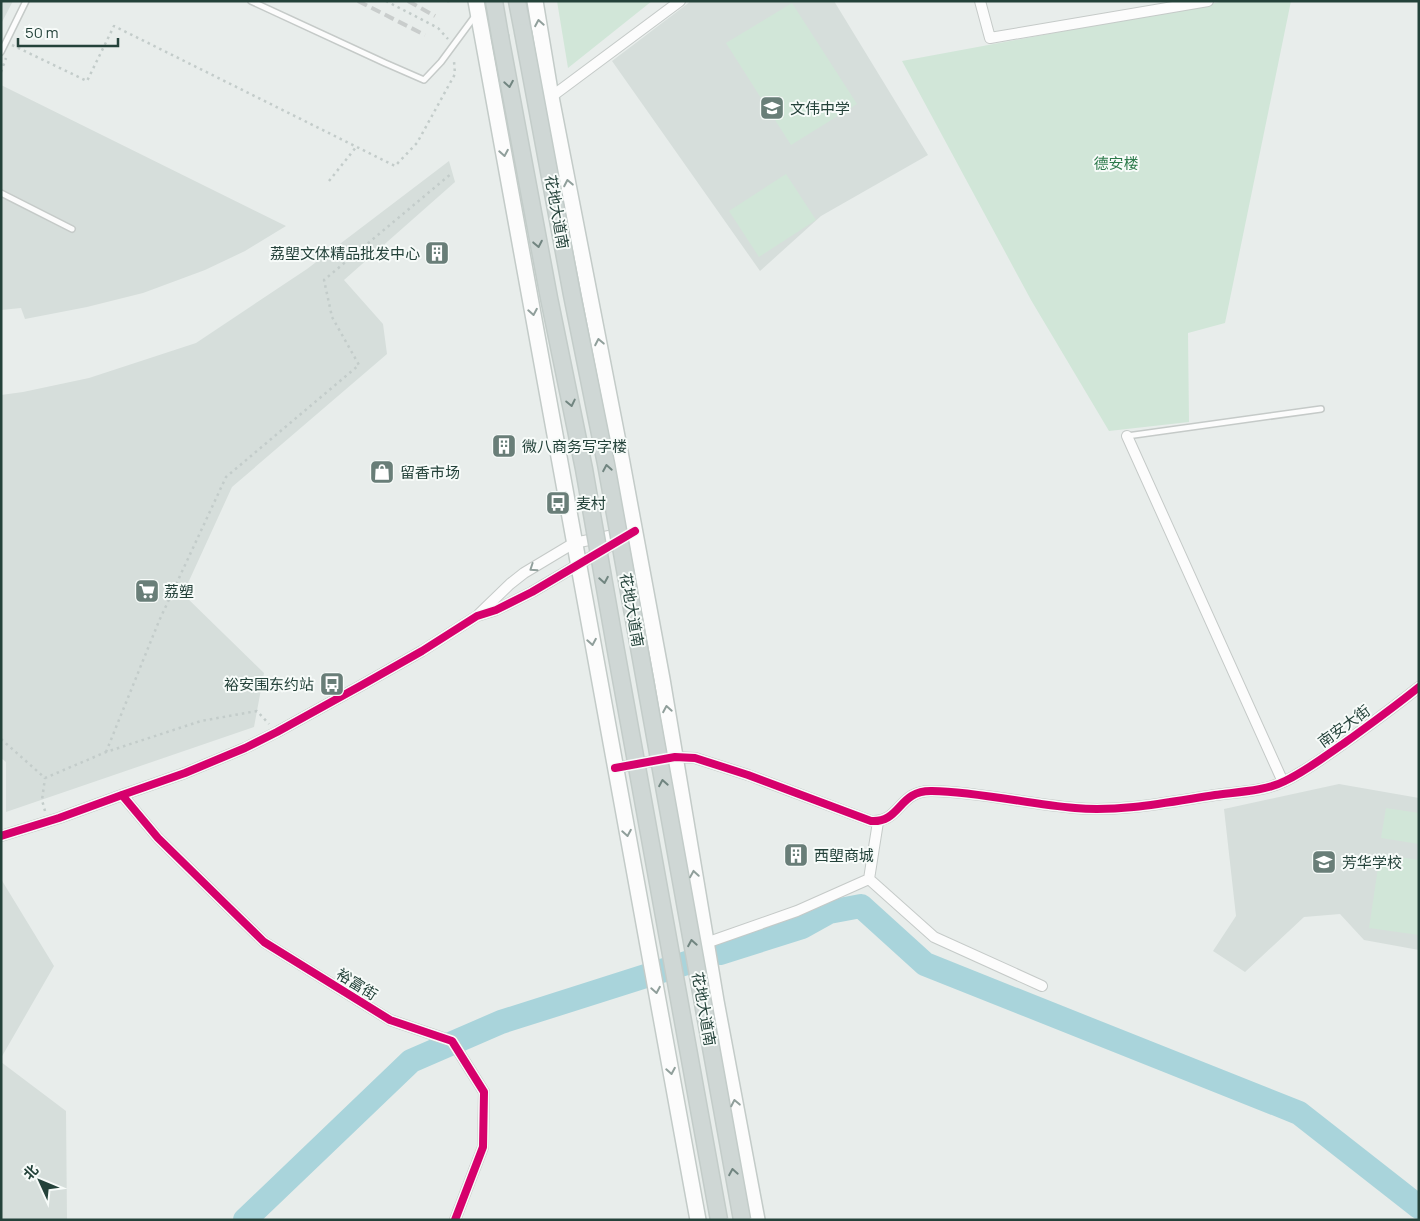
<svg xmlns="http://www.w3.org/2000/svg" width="1420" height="1221" font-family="Manrope,'Noto Sans SC',sans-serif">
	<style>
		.built { fill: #d6dedb }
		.green { fill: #d1e6d8 }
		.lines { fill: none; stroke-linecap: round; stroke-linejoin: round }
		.river { stroke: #a9d4db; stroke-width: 24 }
		.lane-casing { stroke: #c5cac8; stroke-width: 8 }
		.street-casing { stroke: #c5cac8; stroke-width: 12 }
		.secondary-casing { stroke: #c3cbc8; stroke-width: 18 }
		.primary-casing { stroke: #c3ccc9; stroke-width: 19 }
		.path { stroke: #c3ccca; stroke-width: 2.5; stroke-dasharray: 2.5 4; stroke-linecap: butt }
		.lane { stroke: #fcfcfc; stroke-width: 5 }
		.street { stroke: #fcfcfc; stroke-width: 10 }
		.secondary { stroke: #fcfcfc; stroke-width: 15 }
		.primary { stroke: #cfd7d5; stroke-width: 16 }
		.rail { stroke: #c9cdcc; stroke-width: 4; stroke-dasharray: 10 5; stroke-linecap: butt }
		.primary-bridge-casing { stroke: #c3ccc9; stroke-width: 19; stroke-linecap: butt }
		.primary-bridge { stroke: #cfd7d5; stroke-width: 16 }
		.cycleway-casing { stroke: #f7fbf9; stroke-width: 11 }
		.cycleway { stroke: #d6006c; stroke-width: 8 }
		.oneway { stroke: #909f9b }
		.oneway2 { stroke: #718580 }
		.labels { text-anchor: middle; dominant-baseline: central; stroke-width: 4; stroke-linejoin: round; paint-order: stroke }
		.poi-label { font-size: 15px; fill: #24423a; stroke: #f7fbf9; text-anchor: start }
		.park-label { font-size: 15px; fill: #2d7a4b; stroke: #f7fbf9 }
		.street-label { font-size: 15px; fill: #24423a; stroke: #f7fbf9 }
	</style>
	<rect width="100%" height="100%" fill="#e8edeb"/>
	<path class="built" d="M1,1H13L1,24Z
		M691,1H834L928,155L821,216L760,271L612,61Z
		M1,85L286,226L245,251L205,270L143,293L87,307L25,319L21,308L1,310Z
		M449,161L455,182L344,280L383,324L387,354L232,487L183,594L264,673L254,727L6,812V762L1,758V395L23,392L89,378L196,343L307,269Z
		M1339,784L1419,798V950L1364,940L1340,914L1304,917L1245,972L1213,951L1236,916L1224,809Z
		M1,879L54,966L1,1058Z
		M1,1062L66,1111L67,1220H1Z"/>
	<path class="green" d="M557,1H652L568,68Z
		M1226,1H1291L1225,323L1188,333L1189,422L1109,431L1031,300L902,61Z
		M792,3L857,104L791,145L726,43Z
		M786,174L816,220L759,257L729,211Z
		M1386,808L1419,813V844L1381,838Z
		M1380,854L1419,860V935L1369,928Z"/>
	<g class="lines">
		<path class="river" d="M720,953L802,927L829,912L861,906L925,964L1299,1113L1419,1207
			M245,1220L411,1061L501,1022L696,960"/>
		<defs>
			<path id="lane" d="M251,1L385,63L424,80L441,62L475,16
				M1,52L26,1
				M1,193L72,229
				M1127,436L1321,409"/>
			<path id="street" d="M980,1L990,38L1208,1
				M551,97L680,1
				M1127,436L1283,782
				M479,614L510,584L524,573L574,543L624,533
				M615,768L675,757L695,758L748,775L871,821C901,823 898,790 932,791C980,792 1028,804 1075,808C1122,812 1169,802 1215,795C1237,792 1266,791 1285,781C1306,771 1324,757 1343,744C1368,726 1394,707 1419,687
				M122,795L158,838L264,942L390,1020L452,1041L484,1092L483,1147L455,1220
				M1,836L59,818L122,795L185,773L245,748L277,732L362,685L422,651L477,616L496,610L532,592L623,538
				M869,879L934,937L1042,986
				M706,943L797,911L869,879L878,822"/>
			<path id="secondary" d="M476,1L698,1220
				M535,1L551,97L620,452L662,679L716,1001L757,1220"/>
			<path id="primary" d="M494,1L500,36
				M517,1L523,32"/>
		</defs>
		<use href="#lane" class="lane-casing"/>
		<use href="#street" class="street-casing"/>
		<use href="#secondary" class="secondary-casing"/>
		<use href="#primary" class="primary-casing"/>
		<path class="path" d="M386,1L438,28L448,39
			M447,1H451
			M12,45L87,81L114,26L395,166L417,143L455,74L454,61
			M1,72L6,58
			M329,181L357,146
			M1,739L45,778L106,752L201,721L257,711L269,724
			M106,752L159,621L226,477L359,365L332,317L324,280L452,173
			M45,811L42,800L45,778"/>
		<use href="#lane" class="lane"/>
		<use href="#street" class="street"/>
		<use href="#secondary" class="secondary"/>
		<use href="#primary" class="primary"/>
		<path class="rail" d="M358,1L425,35
			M408,1L435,16"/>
		<defs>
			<path id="primary-bridge" d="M523,32L572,295L606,464L742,1220
				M500,36L549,298L584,469L616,651L719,1220"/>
		</defs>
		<use href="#primary-bridge" class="primary-bridge-casing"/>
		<use href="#primary-bridge" class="primary-bridge"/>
		<defs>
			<path id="cycleway" d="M615,768L675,757L695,758L748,775L871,821C901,823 898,790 932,791C980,792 1028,804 1075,808C1122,812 1169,802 1215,795C1237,792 1266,791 1285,781C1306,771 1324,757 1343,744C1368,726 1394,707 1419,687
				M122,795L158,838L264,942L390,1020L452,1041L484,1092L483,1147L455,1220
				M1,836L59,818L122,795L185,773L245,748L277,732L362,685L422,651L477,616L496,610L532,592L635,531"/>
		</defs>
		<use href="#cycleway" class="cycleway-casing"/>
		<use href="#cycleway" class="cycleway"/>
	</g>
	<defs><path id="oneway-chevron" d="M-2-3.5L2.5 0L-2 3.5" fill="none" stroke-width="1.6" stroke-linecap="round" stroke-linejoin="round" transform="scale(1.25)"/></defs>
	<g class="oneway">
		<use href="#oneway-chevron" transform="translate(539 23) rotate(-100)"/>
		<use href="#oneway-chevron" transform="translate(504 153) rotate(80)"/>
		<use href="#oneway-chevron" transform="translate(568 183) rotate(-101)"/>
		<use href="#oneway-chevron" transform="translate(533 312) rotate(80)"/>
		<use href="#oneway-chevron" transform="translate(599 342) rotate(-101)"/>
		<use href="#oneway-chevron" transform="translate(533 568) rotate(146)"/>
		<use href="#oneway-chevron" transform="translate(592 642) rotate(80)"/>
		<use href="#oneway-chevron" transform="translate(667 709) rotate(-100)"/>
		<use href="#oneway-chevron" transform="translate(627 833) rotate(80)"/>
		<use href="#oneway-chevron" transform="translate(694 874) rotate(-99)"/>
		<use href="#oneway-chevron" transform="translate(656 990) rotate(80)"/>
		<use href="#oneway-chevron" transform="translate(671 1071) rotate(80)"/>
		<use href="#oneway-chevron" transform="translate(735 1103) rotate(-101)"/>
	</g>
	<g class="oneway2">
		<use href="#oneway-chevron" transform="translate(509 84) rotate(80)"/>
		<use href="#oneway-chevron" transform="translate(538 244) rotate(79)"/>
		<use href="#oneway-chevron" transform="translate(571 403) rotate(78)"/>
		<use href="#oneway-chevron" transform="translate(607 468) rotate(-100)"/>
		<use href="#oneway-chevron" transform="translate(604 580) rotate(80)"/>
		<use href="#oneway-chevron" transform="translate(663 783) rotate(-100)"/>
		<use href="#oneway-chevron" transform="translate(692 943) rotate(-100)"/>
		<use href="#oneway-chevron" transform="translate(733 1172) rotate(-100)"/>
	</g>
	<defs>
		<symbol id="school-square" viewBox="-11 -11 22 22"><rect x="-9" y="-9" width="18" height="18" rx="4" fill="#697e78" stroke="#f7fbf9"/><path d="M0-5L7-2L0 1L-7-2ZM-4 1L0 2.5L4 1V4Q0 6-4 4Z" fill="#fff"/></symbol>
		<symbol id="building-square" viewBox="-11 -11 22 22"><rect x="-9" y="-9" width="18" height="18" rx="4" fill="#697e78" stroke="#f7fbf9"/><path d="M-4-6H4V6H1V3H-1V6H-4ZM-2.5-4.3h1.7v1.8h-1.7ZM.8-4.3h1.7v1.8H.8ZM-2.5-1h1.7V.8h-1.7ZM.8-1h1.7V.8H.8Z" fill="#fff"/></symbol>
		<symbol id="shop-square" viewBox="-11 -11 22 22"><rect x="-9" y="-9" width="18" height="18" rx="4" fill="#697e78" stroke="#f7fbf9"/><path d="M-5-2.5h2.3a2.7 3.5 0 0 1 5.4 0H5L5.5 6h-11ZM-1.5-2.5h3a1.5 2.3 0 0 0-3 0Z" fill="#fff"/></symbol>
		<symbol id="bus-square" viewBox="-11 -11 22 22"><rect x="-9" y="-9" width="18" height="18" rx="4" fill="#697e78" stroke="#f7fbf9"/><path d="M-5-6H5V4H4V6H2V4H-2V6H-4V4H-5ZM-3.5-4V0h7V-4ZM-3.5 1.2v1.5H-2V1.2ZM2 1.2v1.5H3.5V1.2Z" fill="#fff"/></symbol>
		<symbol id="supermarket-square" viewBox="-11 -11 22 22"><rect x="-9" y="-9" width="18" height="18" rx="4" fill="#697e78" stroke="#f7fbf9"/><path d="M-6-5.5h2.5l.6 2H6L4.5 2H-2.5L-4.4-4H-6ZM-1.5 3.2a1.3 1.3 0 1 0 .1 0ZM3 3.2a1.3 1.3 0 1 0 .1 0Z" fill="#fff"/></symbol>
	</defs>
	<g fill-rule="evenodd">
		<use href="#school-square" x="758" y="94" width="28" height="28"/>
		<use href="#building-square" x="423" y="239" width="28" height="28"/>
		<use href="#building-square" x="490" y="432" width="28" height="28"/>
		<use href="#shop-square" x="368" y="458" width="28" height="28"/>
		<use href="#bus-square" x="544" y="489" width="28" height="28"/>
		<use href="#supermarket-square" x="133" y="577" width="28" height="28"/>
		<use href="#bus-square" x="318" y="670" width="28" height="28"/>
		<use href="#building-square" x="782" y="841" width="28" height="28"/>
		<use href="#school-square" x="1310" y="848" width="28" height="28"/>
	</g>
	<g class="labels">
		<g class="poi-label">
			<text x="790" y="108">文伟中学</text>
			<text x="420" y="253" text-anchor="end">荔塱文体精品批发中心</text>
			<text x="522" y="446">微八商务写字楼</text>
			<text x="400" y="472">留香市场</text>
			<text x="576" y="503">麦村</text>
			<text x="164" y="591">荔塑</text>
			<text x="314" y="684" text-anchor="end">裕安围东约站</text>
			<text x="814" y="855">西塱商城</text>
			<text x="1342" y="862">芳华学校</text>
		</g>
		<g class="park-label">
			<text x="1116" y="163">德安楼</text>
		</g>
		<g class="street-label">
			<text transform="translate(557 212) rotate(80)">花地大道南</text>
			<text transform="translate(632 610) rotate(80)">花地大道南</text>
			<text transform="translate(1344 726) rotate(-36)">南安大街</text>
			<text transform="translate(357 984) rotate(32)">裕富街</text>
			<text transform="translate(704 1009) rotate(80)">花地大道南</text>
		</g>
	</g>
	<rect width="1420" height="1221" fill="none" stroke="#24423a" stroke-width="5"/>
	<g transform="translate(40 1181) rotate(314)" stroke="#f7fbf9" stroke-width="4" paint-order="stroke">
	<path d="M0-4L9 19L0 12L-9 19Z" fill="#24423a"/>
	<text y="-8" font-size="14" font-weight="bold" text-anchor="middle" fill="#24423a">北</text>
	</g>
	<path d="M18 38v8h100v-8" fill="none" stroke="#24423a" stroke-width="2.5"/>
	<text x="25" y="38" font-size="15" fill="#24423a" stroke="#f7fbf9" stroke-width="4" paint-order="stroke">50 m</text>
</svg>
